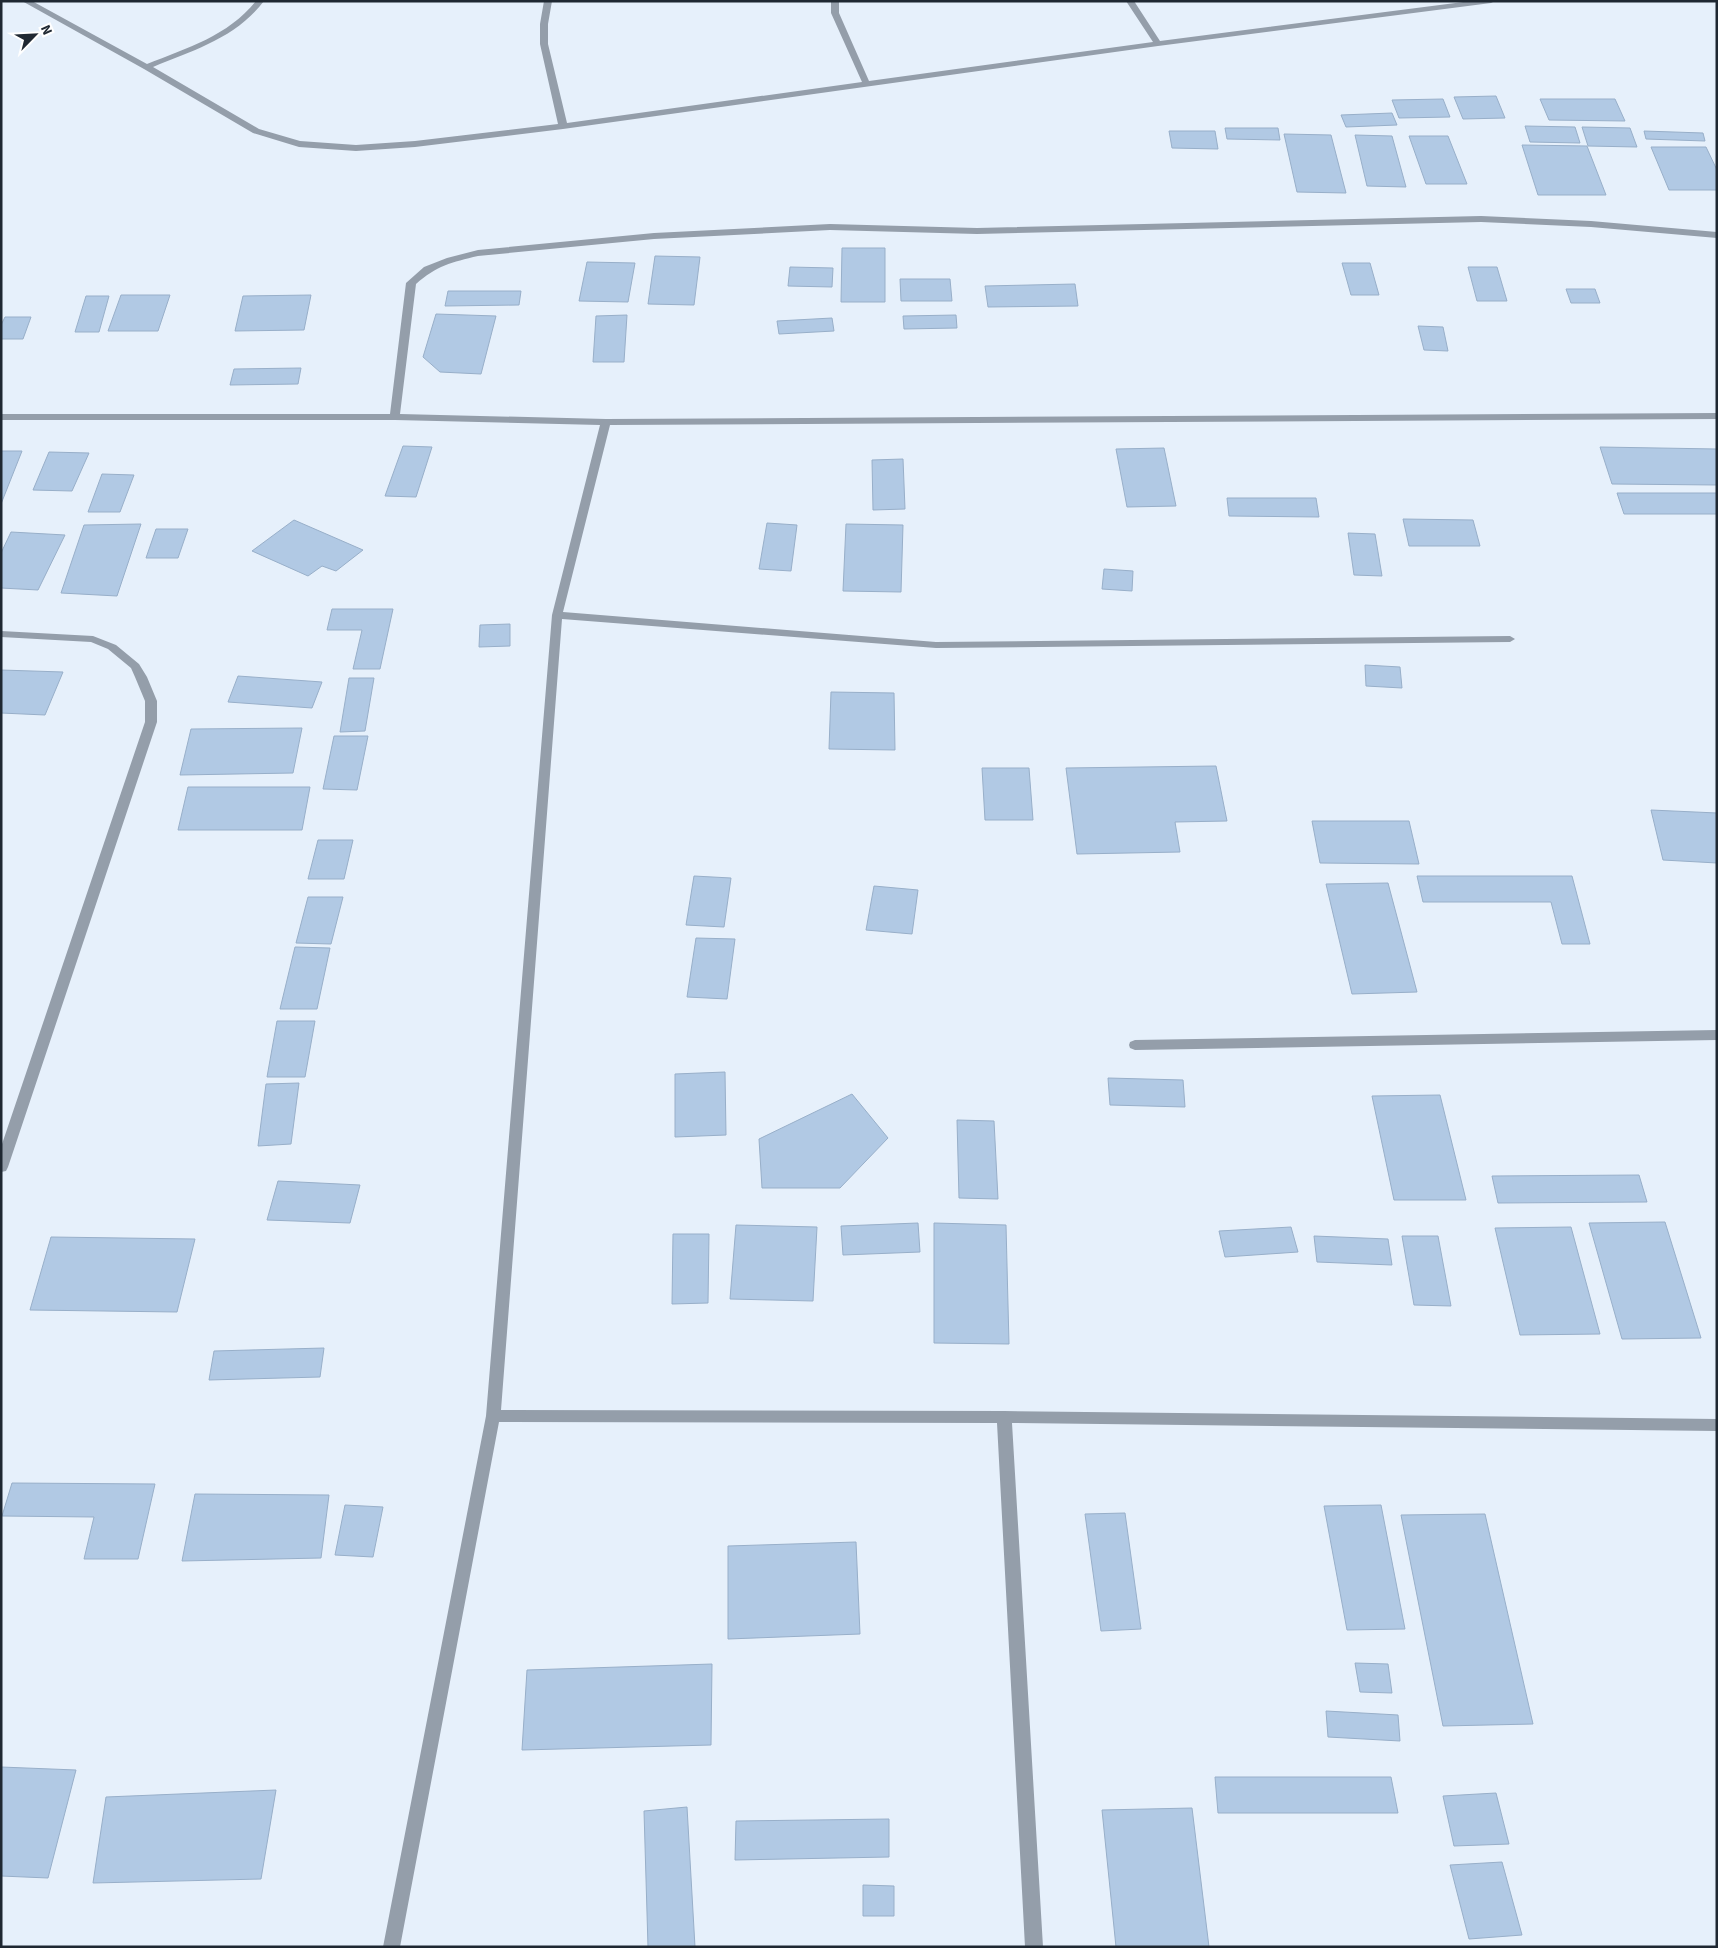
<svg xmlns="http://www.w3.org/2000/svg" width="1718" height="1948" font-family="'Source Sans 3',sans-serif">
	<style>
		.building { fill: #b1c9e4; stroke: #98afc9 }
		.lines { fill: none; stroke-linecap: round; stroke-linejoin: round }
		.minor { fill: #949eaa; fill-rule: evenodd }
	</style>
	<rect width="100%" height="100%" fill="#e6f0fb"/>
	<path class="building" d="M1496,96L1505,118L1463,119L1454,97Z
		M1443,99L1450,117L1399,118L1392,100Z
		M1540,99H1615L1625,121L1549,120Z
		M1392,113L1397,125L1346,127L1341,115Z
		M1525,126L1575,127L1580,143L1530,142Z
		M1582,127L1630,128L1637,147L1588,146Z
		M1225,128H1278L1280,140L1227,139Z
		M1169,131H1215L1218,149L1172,148Z
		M1644,131L1703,133L1705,141L1646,139Z
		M1284,134L1331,135L1346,193L1297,192Z
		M1355,135L1392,136L1406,187L1367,186Z
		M1409,136H1448L1467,184H1426Z
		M1522,145L1587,146L1606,195H1538Z
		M1651,147H1706L1717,170V190H1669Z
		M842,248H885V302H841Z
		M655,256L700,257L694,305L648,304Z
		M587,262L635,263L628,302L579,301Z
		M1342,263H1370L1379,295H1351Z
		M790,267L833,268L832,287L788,286Z
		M1468,267H1497L1507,301H1477Z
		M900,279H950L952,301H901Z
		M1075,284L1078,306L988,307L985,286Z
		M1566,289H1595L1600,303H1571Z
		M448,291H521L519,305L445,306Z
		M121,295H170L158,331H108Z
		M311,295L304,330L235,331L243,296Z
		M86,296H109L99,332H75Z
		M436,314L496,316L481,374L440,372L423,357Z
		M627,315L624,362H593L596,316Z
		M956,315L957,328L904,329L903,316Z
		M5,317H31L23,339H1V325Z
		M832,318L834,331L779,334L777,321Z
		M1418,326L1443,327L1448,351L1424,350Z
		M301,368L298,384L230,385L234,369Z
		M403,446L432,447L416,497L385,496Z
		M1600,447L1717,449V485L1612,484Z
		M1164,448L1176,506L1127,507L1116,449Z
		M1,451H22L1,504Z
		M49,452L89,453L72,491L33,490Z
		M903,459L905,509L873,510L872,460Z
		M102,474L134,475L120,512H88Z
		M1617,493H1717V514H1624Z
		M1227,498H1316L1319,517L1229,516Z
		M1403,519L1473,520L1480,546H1409Z
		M294,520L363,550L336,571L322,566L308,576L252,551Z
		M767,523L797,525L791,571L759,569Z
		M141,524L117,596L61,593L84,525Z
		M846,524L903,525L901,592L843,591Z
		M156,529H188L178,558H146Z
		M11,532L65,535L38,590L1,588V553Z
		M1348,533L1375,534L1382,576L1354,575Z
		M1104,569L1133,571L1132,591L1102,589Z
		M332,609H393L380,669H353L362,630H327Z
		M510,624V646L479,647L480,625Z
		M1365,665L1400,667L1402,688L1366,686Z
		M1,670L63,672L45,715L1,713Z
		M238,676L322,682L312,708L228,702Z
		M349,678H374L365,731L340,732Z
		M831,692L894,693L895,750L829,749Z
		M302,728L293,773L180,775L191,729Z
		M334,736H368L357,790L323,789Z
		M1216,766L1227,821L1175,822L1180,852L1077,854L1066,768Z
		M982,768H1029L1033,820H985Z
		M188,787H310L302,830H178Z
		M1651,810L1717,813V863L1663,860Z
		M1312,821H1409L1419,864L1320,863Z
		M318,840H353L344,879H308Z
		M694,876L731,878L724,927L686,925Z
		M1417,876H1572L1590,944H1562L1551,902H1423Z
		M1388,883L1417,992L1352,994L1326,884Z
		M874,886L918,890L912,934L866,930Z
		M308,897H343L331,944L296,943Z
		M696,938L735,939L727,999L687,997Z
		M295,947L330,948L317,1009H280Z
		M277,1021H315L305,1077H267Z
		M725,1072L726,1135L675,1137V1074Z
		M1108,1078L1183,1080L1185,1107L1110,1105Z
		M299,1083L291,1144L258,1146L266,1084Z
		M852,1094L888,1138L840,1188H762L759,1139Z
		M1440,1095L1466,1200H1394L1372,1096Z
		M957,1120L994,1121L998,1199L959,1198Z
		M1639,1175L1647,1202L1498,1203L1492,1176Z
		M278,1181L360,1185L350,1223L267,1220Z
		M1665,1222L1701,1338L1622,1339L1589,1223Z
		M918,1223L920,1252L843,1255L841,1226Z
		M934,1223L1006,1225L1009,1344L934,1343Z
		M736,1225L817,1227L813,1301L730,1299Z
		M1291,1227L1298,1252L1225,1257L1219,1231Z
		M1571,1227L1600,1334L1520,1335L1495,1228Z
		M673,1234H709L708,1303L672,1304Z
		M1314,1236L1388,1239L1392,1265L1317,1262Z
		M1402,1236H1438L1451,1306L1414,1305Z
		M51,1237L195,1239L177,1312L30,1310Z
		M324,1348L320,1377L209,1380L214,1351Z
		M12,1483L155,1484L138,1559H84L94,1517L2,1516Z
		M195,1494L329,1495L321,1558L182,1561Z
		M345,1505L383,1507L373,1557L335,1555Z
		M1381,1505L1405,1629L1347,1630L1324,1506Z
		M1125,1513L1141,1629L1101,1631L1085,1514Z
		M1485,1514L1533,1724L1443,1726L1401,1515Z
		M856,1542L860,1634L728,1639V1546Z
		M1355,1663L1388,1664L1392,1693L1360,1692Z
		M712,1664L711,1745L522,1750L527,1670Z
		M1326,1711L1398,1715L1400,1741L1328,1737Z
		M1,1767L76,1770L48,1878L1,1876Z
		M1215,1777H1391L1398,1813H1218Z
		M276,1790L261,1879L93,1883L106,1797Z
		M1496,1793L1509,1844L1454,1846L1443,1796Z
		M687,1807L695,1947H648L644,1811Z
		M1192,1808L1209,1947H1116L1102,1810Z
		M889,1819V1857L735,1860L736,1821Z
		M1502,1862L1522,1935L1469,1939L1450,1865Z
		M863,1885L894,1886V1916H863Z"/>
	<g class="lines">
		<path class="minor" d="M22,1H32L147,64C187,48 228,36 256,1H264C236,38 194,50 153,67L259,129L300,141L356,145L415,141L558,124L540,44V24L544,1H552L548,24V44L567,123L862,82L831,13V1H839V13L869,81L1153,42L1126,1H1134L1160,41L1471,1H1495L1491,3L1158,46L563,129L415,147L356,151L299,147L253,133L144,69Z
			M1481,216L1591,221L1717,232V238L1591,227L1481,222L977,234L830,230L654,239L478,256C452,262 436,266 416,284L400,414L606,419L1717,413V419L610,425L563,612L936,642L1510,636L1515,639L1510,642L936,648L562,619L501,1410L1004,1411L1717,1419V1431L1012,1423L1043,1947H1025L997,1423L499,1422L400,1947H383L486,1416L552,615L600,425L395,420H1V414H390L406,283L424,267L447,258L478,250L654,233L830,224L977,228Z
			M1,631L93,636L116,645L139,664L147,677L157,701V722L8,1167L6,1171L1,1172V1147L145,722V701L135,677L131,668L108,649L91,642L1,637Z
			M1717,1030V1040L1135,1050L1130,1048L1129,1045L1130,1042L1135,1040Z"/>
	</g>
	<rect width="1718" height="1948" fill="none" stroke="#1f2832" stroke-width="5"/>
	<g transform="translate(35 35) rotate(66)" stroke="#ffffff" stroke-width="4" paint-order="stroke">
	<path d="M0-4L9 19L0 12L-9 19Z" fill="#1f2832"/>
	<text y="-8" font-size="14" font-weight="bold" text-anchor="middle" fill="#1f2832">N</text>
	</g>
</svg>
